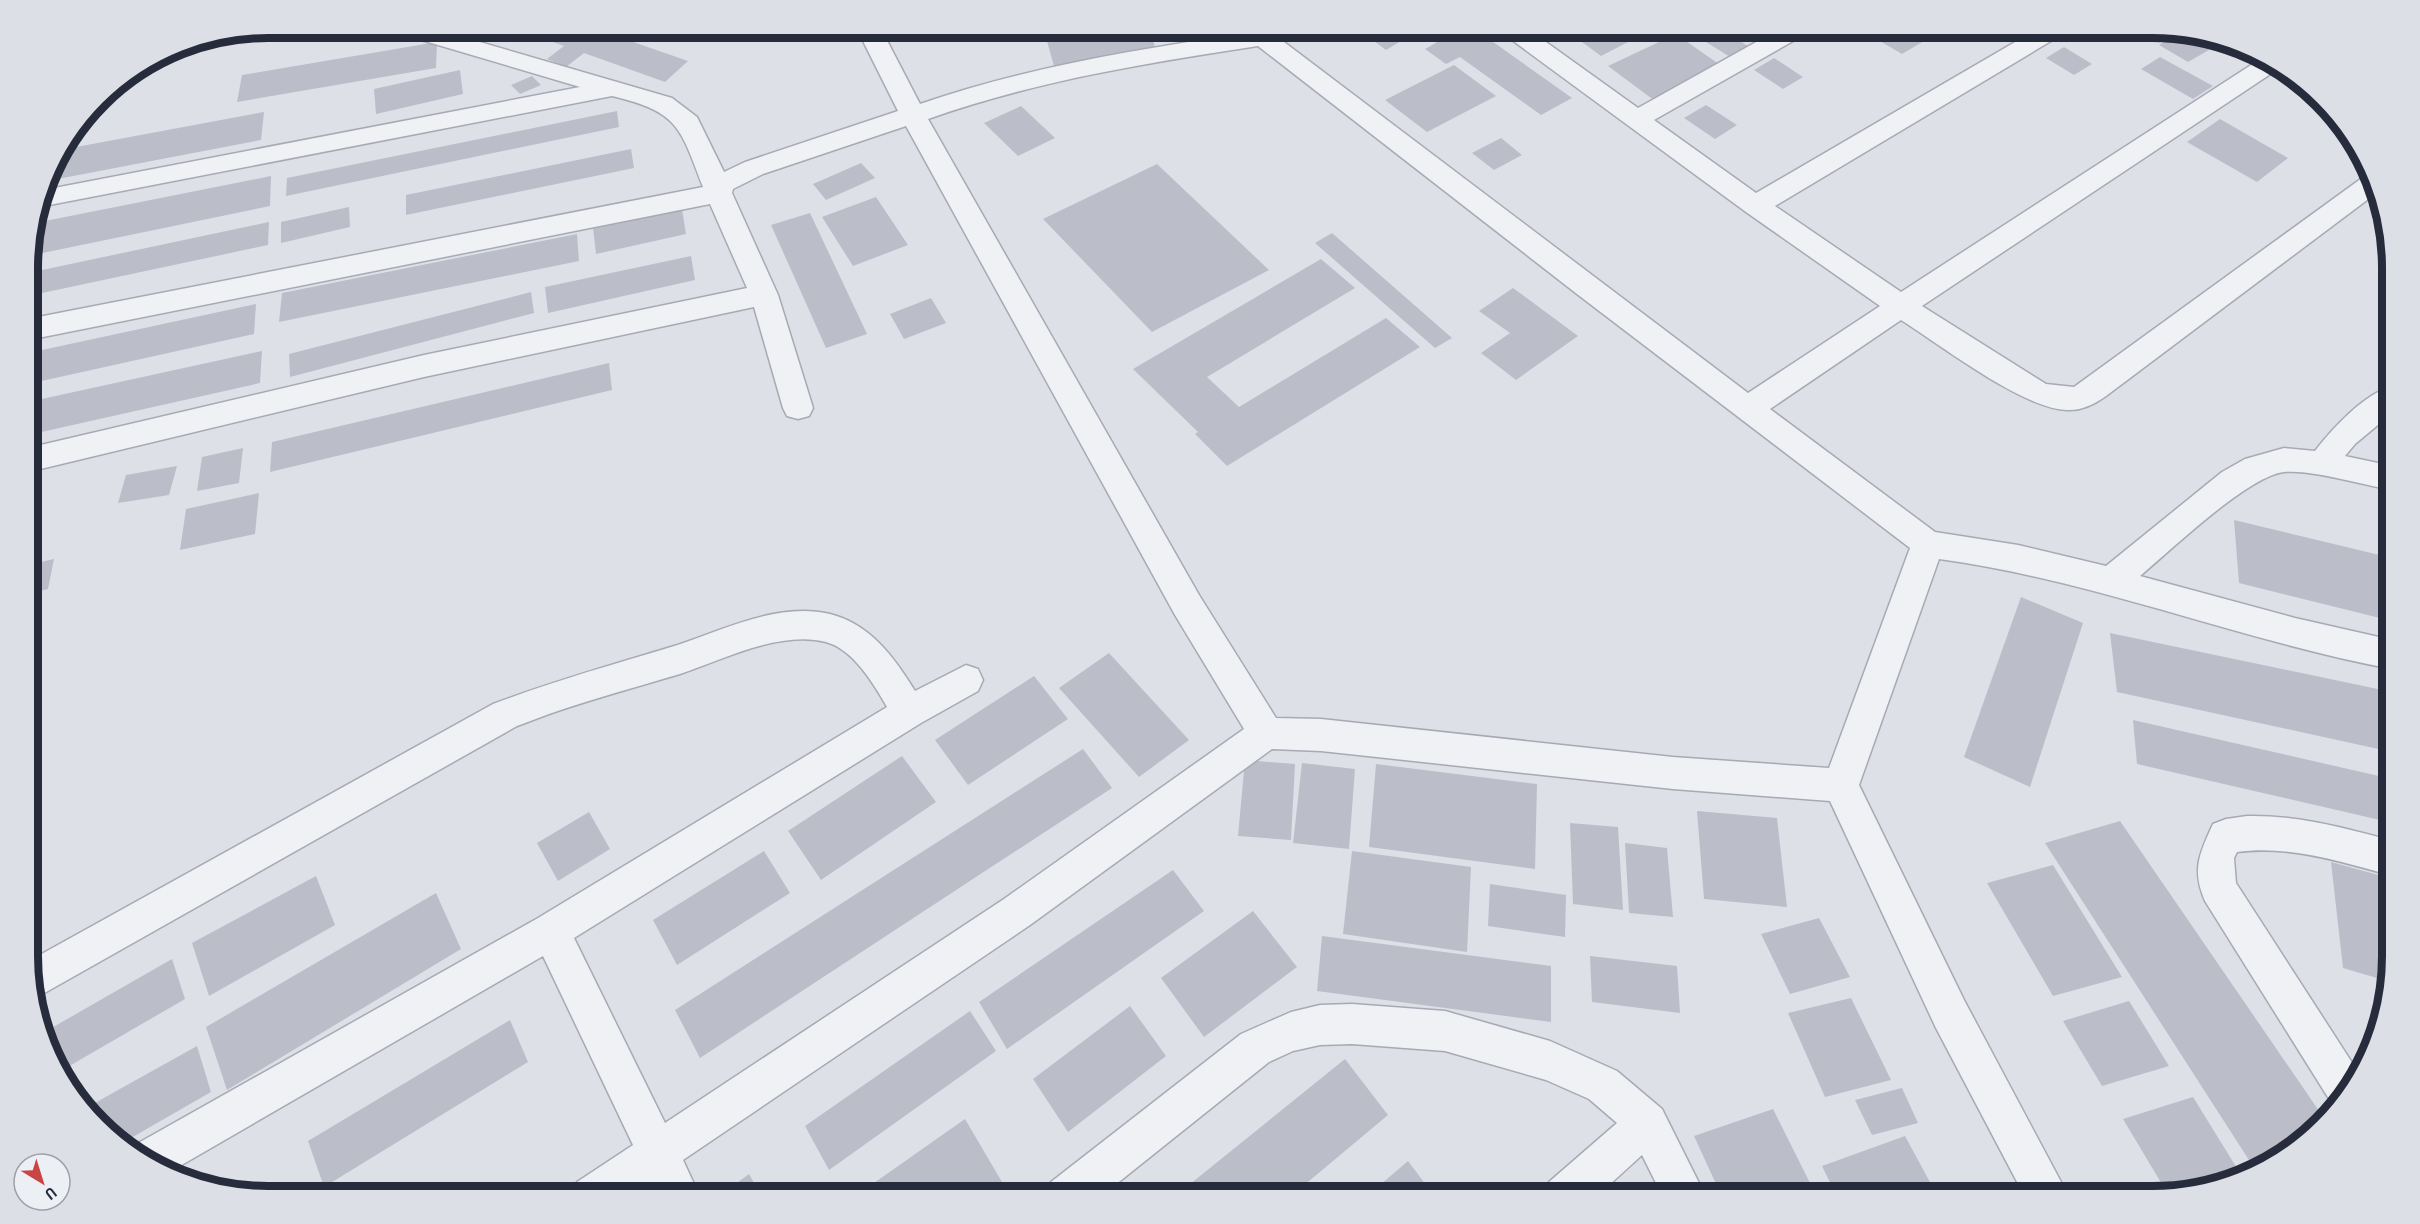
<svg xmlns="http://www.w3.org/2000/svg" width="2420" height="1224" font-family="'Archivo Narrow',sans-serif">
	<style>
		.building { fill: #bbbec9 }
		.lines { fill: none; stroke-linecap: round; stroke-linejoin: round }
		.street-casing { stroke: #a6aab4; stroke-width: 3 }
		.street { fill: #f0f1f5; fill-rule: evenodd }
		.rim { fill: none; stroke: #272c3d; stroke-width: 8 }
	</style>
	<rect width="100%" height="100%" fill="#dde0e7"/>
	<path class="building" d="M473,27H515L504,37Z
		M532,27H590L688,61L665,82L584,53L566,67L547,59L564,46L525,32Z
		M1043,27H1148L1156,49L1054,66Z
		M1419,27H1472L1572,98L1541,115L1460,57L1446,64L1425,49L1439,41Z
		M1566,27H1657L1601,56L1563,28Z
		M1688,27H1717L1753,49L1735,60L1685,29Z
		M1726,27H1776L1749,42Z
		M1856,27H1899L1924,41L1902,54Z
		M2005,27H2048L2027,40Z
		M1387,31L1401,41L1386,50L1371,39Z
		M2179,33H2180L2209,50L2188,62L2159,45Z
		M1676,34L1723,67L1655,101L1608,66Z
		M437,42L436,68L237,102L242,75Z
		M2064,47L2092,64L2074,75L2046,58Z
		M2160,57L2213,86L2193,99L2141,69Z
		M1774,58L1803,77L1783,89L1754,70Z
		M1454,65L1496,96L1427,132L1385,100Z
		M460,70L463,94L376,114L374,89Z
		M532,76L541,85L520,94L511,85Z
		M1706,105L1737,125L1715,139L1684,118Z
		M1021,106L1055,138L1018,156L984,123Z
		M617,111L619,127L286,196L287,178Z
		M264,112L261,140L47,181L52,161L60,150Z
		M2220,119L2288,158L2257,182L2187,142Z
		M1501,138L1522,155L1494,170L1472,153Z
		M631,149L634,168L406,215V195Z
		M861,163L875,178L826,200L813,184Z
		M1157,164L1269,270L1152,332L1043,219Z
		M271,176L270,206L28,256L35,223Z
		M876,197L908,245L853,266L822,217Z
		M349,207L350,227L281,243V222Z
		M682,209L686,234L596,254L593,228Z
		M810,213L867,334L826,348L771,225Z
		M269,222L268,245L28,296V273Z
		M1332,233L1452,338L1435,348L1315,243Z
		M577,234L579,261L279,322L282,293Z
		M691,256L695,280L548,313L545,287Z
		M1321,259L1355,288L1207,377L1239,407L1386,318L1420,347L1227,466L1195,434L1198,432L1133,369Z
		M1513,288L1578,336L1516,380L1481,353L1510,333L1479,311Z
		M531,292L534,313L290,377L289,354Z
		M931,298L946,323L904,339L890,314Z
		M256,304L254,334L28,384V353Z
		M262,351L260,383L28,435V402Z
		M609,363L612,390L270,472L272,442Z
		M243,448L239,483L197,491L202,457Z
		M177,466L169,495L118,503L126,475Z
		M259,493L255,534L180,550L186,509Z
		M2234,520L2392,558V621L2239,583Z
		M54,559L48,589L28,594V565Z
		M2021,597L2083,623L2030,787L1964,757Z
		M2110,633L2392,692V752L2117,692Z
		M1109,653L1189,740L1139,777L1059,688Z
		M1034,676L1068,719L968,785L935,740Z
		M2133,720L2392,779L2393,823L2137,764Z
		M1083,749L1112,788L700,1058L675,1010Z
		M902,756L936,802L821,880L788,831Z
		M1245,760L1295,764L1291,840L1238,836Z
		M1302,763L1355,769L1349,849L1293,843Z
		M1376,764L1537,784L1535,869L1369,847Z
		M1697,811L1777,818L1787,907L1704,899Z
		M589,812L610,849L558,881L537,843Z
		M2120,821L2326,1121L2286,1157L2256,1171L2045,843Z
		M1570,823L1618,827L1623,910L1573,904Z
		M1625,843L1667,848L1673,917L1629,913Z
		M764,851L790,893L677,965L653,920Z
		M1352,851L1471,867L1467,952L1343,934Z
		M2331,862L2393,879V957L2387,981L2343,968Z
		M2053,865L2122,977L2053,996L1987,883Z
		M1173,870L1204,911L1007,1049L979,1002Z
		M316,876L335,925L209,996L192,943Z
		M1490,884L1566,895L1565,937L1488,926Z
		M436,893L461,949L227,1090L206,1027Z
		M1253,911L1297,967L1204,1037L1161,978Z
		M1819,918L1850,977L1790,994L1761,934Z
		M1322,936L1551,966V1022L1317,991Z
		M1590,956L1677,966L1680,1013L1592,1002Z
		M172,959L185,999L59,1072L45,1048L41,1034Z
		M1851,998L1891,1080L1825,1097L1788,1013Z
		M2129,1001L2169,1066L2102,1086L2063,1021Z
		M1130,1006L1166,1056L1068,1132L1033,1079Z
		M970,1011L996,1051L829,1170L805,1126Z
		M510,1020L528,1062L324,1187L308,1141Z
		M197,1046L211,1092L124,1142L84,1109Z
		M1345,1059L1388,1115L1290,1197H1174Z
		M1902,1088L1918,1123L1872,1135L1855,1100Z
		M2193,1097L2243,1178L2230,1184L2169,1196L2123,1119Z
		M1773,1109L1817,1197H1722L1694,1136Z
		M965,1119L1002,1182L983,1197H854Z
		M1905,1136L1938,1197H1837L1822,1166Z
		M1408,1161L1435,1197H1366Z
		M749,1174L762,1197H724L722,1194Z
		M246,1180L250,1193L232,1189Z"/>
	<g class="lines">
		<defs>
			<path id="street" d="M390,27H428L672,98L697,117L724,172L745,162L898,111L856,27H880L920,104C1024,68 1133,50 1242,34L1237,27H1299L1295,32L1280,39L1748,393L1880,306L1746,212L1501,32L1497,27H1525L1638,108L1783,27H1813L1809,32L1654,120L1756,193L2041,27H2070L2066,32L1775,206L1901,292L2265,56L2281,67L1922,306L2046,384L2074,387L2362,178L2368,176L2375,194L2106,396C2095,404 2081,411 2067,410C2023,409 1941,345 1901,320L1770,409L1935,532L2018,545L2106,566L2222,472L2245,459L2284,448L2315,451C2332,429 2364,394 2391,387V414L2355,444L2345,456L2392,466V490C2364,485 2310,469 2284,472C2248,476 2170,551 2140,576L2295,618L2392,640V669C2239,640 2094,580 1939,559L1859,785L1964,1000L2069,1197H2025L1936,1028L1830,801L1673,789L1321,751L1272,749L1030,925L683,1160L700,1197H657L650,1182L629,1197H571L577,1182L633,1145L543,956L166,1174L161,1172L132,1149L133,1146L538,918L887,707C874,684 853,649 826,642C780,630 722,660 680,674C636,687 592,699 549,714L517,726L32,1000L29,988V961L493,704C551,682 611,665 671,647C720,632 777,601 830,614C870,624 894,657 915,691L966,665L978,669L983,680L978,691L921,723L574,938L665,1123L1004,899L1244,729L1175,615L906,126L763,174L733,189L732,193L778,295L813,408L809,416L798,419L787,416L783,408L754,307L424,377L28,472V448L424,355L747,288L710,204L28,340V319L703,187C680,127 679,112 612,96L39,207L44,190L580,87L394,32ZM1258,46L1577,294L1910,548L1829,768L1673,757L1321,719L1276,718L1199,595L928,119C1035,81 1146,63 1258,46Z
				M2247,816C2298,815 2344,828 2393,841V876C2342,862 2290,845 2237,852L2234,858L2236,883L2360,1075L2338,1109L2334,1107L2205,901C2191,869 2200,853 2213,824L2226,819Z
				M1352,1004L1445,1011L1550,1041L1617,1071L1662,1109L1706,1197H1663L1642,1155L1596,1197H1543L1549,1182L1617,1123L1589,1099L1546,1080L1445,1051L1352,1044L1320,1045L1293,1051L1269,1062L1100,1197H1045L1051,1182L1241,1034L1291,1012L1320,1005Z"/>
		</defs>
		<use href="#street" class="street-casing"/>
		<use href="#street" class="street"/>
	</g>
	<path d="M0 0H2420V1224H0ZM268 38H2152A230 230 0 0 1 2382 268V956A230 230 0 0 1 2152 1186H268A230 230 0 0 1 38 956V268A230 230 0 0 1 268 38Z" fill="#dcdfe5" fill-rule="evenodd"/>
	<path class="rim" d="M268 38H2152A230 230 0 0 1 2382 268V956A230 230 0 0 1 2152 1186H268A230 230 0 0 1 38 956V268A230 230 0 0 1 268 38Z"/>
	<g transform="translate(42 1182) rotate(142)"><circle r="28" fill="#eceff4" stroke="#9da1ab" stroke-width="1.5"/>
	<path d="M0-4.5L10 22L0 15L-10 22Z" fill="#c94545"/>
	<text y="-9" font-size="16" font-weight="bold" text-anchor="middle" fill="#272c3d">U</text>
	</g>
</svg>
